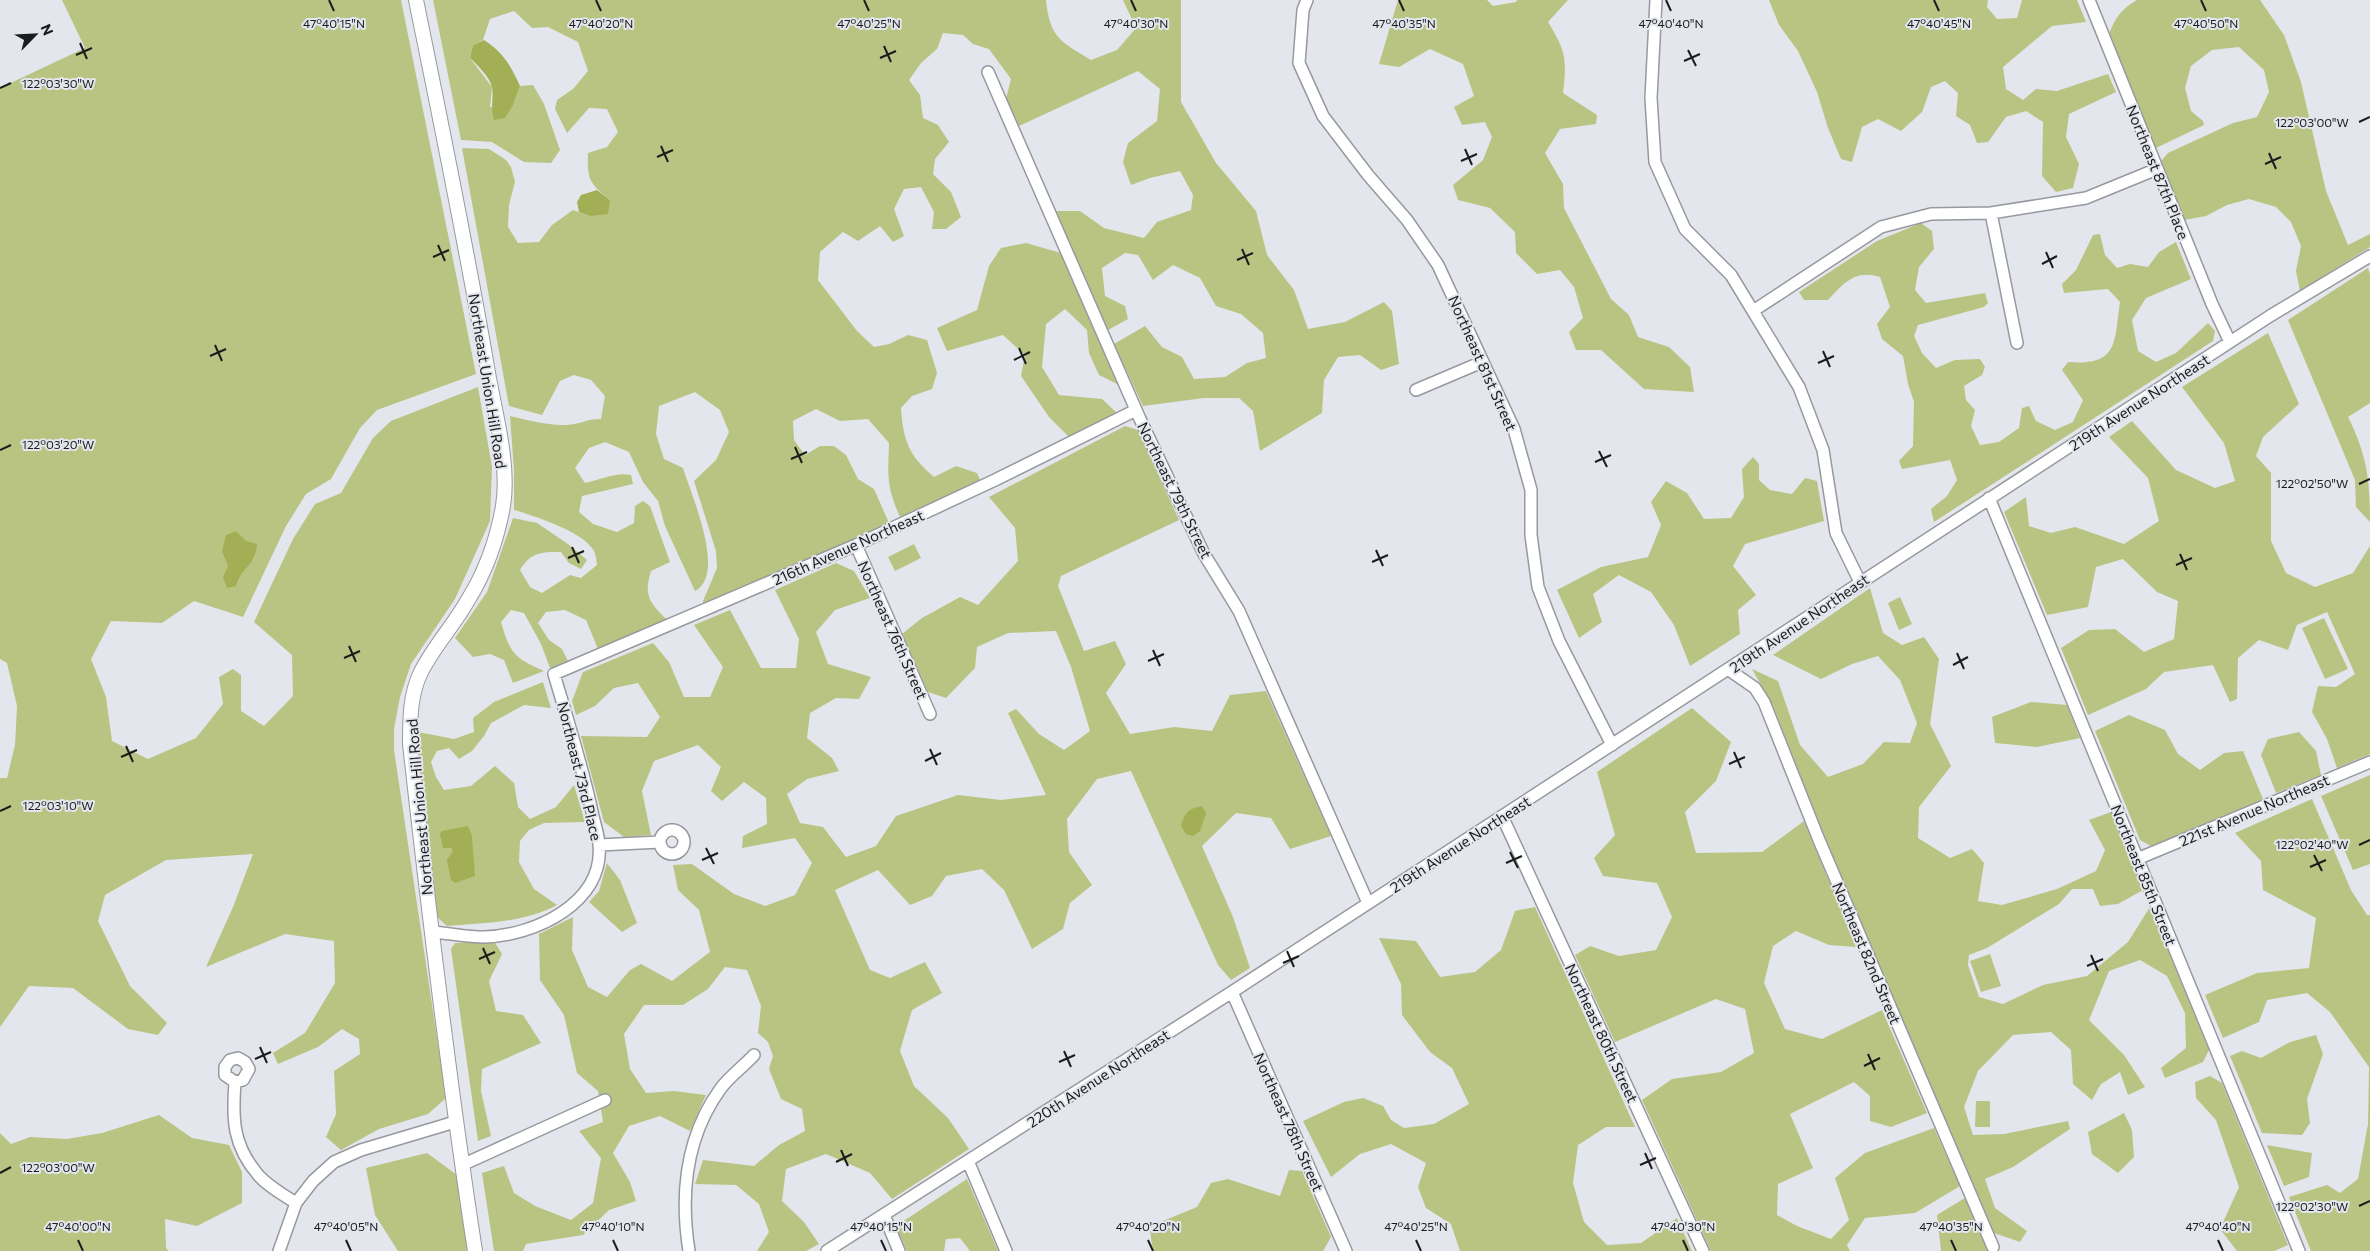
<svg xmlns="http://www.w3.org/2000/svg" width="2370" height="1251" font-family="Commissioner,sans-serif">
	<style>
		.green { fill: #b9c482 }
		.water { fill: #a2af54 }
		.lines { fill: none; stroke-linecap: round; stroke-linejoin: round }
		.minor-casing { stroke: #97999f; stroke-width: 14 }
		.tertiary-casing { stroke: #97999f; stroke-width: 16 }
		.minor { stroke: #fff; stroke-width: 11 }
		.tertiary { stroke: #fff; stroke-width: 14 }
		.ticks { fill: none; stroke: #1b1c1e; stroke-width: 2 }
		.labels { text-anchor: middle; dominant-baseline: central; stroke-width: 4; stroke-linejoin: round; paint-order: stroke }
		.street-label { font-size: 15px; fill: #1b1c1e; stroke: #e4e6ed }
		.ticks-label { font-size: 12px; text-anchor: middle; fill: #1b1c1e; stroke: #e4e6ed; stroke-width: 4; stroke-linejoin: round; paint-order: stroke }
	</style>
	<rect width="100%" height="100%" fill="#e4e6ed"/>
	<path class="green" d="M62,0H401L476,374L377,410L360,428L331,479L306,494L286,526L243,617L194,601L162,623L111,621L91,659L106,697L112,741L148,759L196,738L223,704L219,677L233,669L241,675V711L264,726L293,696L292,655L254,622L293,539L315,504L341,493L373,438L391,421L478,387L492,467L490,521L455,599L411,664L400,697L394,729V750L446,1098L428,1114L379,1129L341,1150L326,1137L336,1114L334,1071L360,1054L359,1039L342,1029L318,1047L278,1064L273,1053L305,1033L335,983L334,941L285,934L206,967L233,907L253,854L166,860L105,895L98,921L130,986L167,1023L158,1035L128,1029L73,988L29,986L0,1027V778H7L15,745L17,706L7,663L0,659V88L85,48Z
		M433,0H1046C1050,38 1060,41 1091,60L1117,50L1136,28L1123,0H1181V102L1216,163L1256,211L1267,255L1294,290L1308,329L1345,322L1384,302L1392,311L1399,364L1381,370L1360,355L1338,357L1324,380L1322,413L1260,451L1253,411L1239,398H1204L1143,406L1114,344L1145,326L1162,347L1182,357L1194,379L1225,377L1247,363L1266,358L1263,333L1241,314L1216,306L1200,278L1173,265L1153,280L1138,255L1125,253L1102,268L1105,296L1125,306L1128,319L1108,330L1056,211H1080L1104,228L1144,238L1157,222L1191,210L1193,195L1180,171L1150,178L1131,185L1123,162L1128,143L1157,121L1160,89L1138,71L1019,126L1006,99L1011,79L989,49L973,44L963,35L943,33L937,49L921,63L909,80L920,95L923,118L938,125L949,142L935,159L933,174L951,192L961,217L946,229H932L934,212L921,187L904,189L894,209L904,236L893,242L880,226L858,241L843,232L820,252L818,280L857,331L874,347L889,344L908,335L927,340L937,373L932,389L912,396L901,408C903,440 909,456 934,477L956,466L977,473L980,480L900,517C886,486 888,475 889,443L868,419L840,421L816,409L793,421L794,440L805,455L820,446H834L846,455L858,479L874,489L889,523L704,606L703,601L717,568L716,551L694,481L716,460L729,432L720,410L695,392L659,406L656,434L664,459L683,468C691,494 727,575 695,591L665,526L658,501L643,482L629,452L605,442L589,448L575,468L585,483C600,480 616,472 631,475L633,484L582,496L579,512L593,524L617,532L634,523L635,506L643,501L650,506L670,562L651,571C643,596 650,603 668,621L598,649L586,620L565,610L546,612L538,623L549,640L562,649L568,661L550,668L541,644L524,613L511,610L501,622C510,653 514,658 544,671L513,683L504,660L490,654L473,657L455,638L487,592L513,518L537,523L568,544L587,560L581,569L569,563L561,552C541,552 531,552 520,570L530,587L542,593L570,575L581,578L597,565C596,558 596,552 591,547C580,531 532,515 514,510V471L510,416C527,420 556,428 574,424C586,422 587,419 601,419L605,396L591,380L574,375L560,381L542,415L509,406L462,148L489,149L506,160L511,167L515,182L509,205L508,227L518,243L539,242L552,225L573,210L590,216L610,200C589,183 587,179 588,153L607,147L618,132L607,109L589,108L567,133L555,109L557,100L573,89L588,71L578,42L548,27L532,28L514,11L490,19L483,40L473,45L470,58L492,87L490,107L513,105L520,86L533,85L544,104L560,150L551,163L524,162L492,142L461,140Z
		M1398,0H1487L1493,6L1516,2L1517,0H1568L1548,22C1566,51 1567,59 1563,93L1597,115L1596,124L1560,129L1545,153L1563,184L1564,208L1611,299L1629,315L1638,337L1669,347L1690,367L1694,392L1644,389L1601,350H1576L1569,332L1583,318L1574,287L1560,270L1537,274L1516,253L1515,232L1490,208L1458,200L1453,185L1483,160L1492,137L1485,122L1462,125L1454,107L1474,96L1463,64L1430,49L1399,67L1379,64Z
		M1769,0H1988L1987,7L1997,19L2017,18L2022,0H2077L2086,22L2052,26L2003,67L2006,89L2023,100L2036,89L2057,91L2108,74L2116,92L2069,114L2066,137L2079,164L2073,188L2056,192L2042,176L2043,122L2026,111L2006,117L1988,142L1977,143L1970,125L1956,116L1958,93L1945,81L1931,87L1922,112L1901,131L1878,119L1862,127L1852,162L1841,159L1828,128L1817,92L1798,51L1779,25Z
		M2137,0H2260L2284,35L2301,82L2326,191L2348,245L2370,234V247L2300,291L2296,271L2301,246L2291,222L2276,207L2249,199L2227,205L2206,216L2184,220L2161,161L2168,153L2233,123L2257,117L2269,92L2264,70L2239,47L2212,50L2191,66L2185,88L2191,111L2203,121L2204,125L2156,148L2108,37C2114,19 2121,9 2137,0Z
		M1921,223L1932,231L1934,249L1919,267L1915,290L1926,303L1985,293L1988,303L1984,307L1918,325L1914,336L1922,353L1936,368L1955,360L1980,359L1985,367L1982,375L1964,386L1966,400L1975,410L1971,426L1980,445L1999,442L2019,428L2022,408L2029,406L2036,421L2055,430L2073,422L2083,400L2062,370L2068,362C2119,366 2114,343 2120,302L2108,289L2064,293L2062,284L2076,270L2093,235L2100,234L2105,255L2117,268L2130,264L2148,267L2159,252L2176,242L2191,279L2146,298L2132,320L2138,351L2156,362L2176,353L2208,323L2215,331L2213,341L1934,522L1931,509L1947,496L1957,480L1950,460L1902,469L1899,461L1913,446L1914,402L1908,384L1903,356L1882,339L1877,324L1890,307L1880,277C1855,269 1844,283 1828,300H1804L1799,292L1877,241Z
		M1026,243L1061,253L1119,385L1099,375L1089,353L1087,330L1065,309L1046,324L1042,367L1059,395L1102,399L1118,414L1069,437L1049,417L1021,376L1025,355L1003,335L947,351L937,328L977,310L989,266L1001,248Z
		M2368,268L2370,274V403L2348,417C2367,455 2370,480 2370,522L2356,507L2355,480L2288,320Z
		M2268,333L2299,404L2263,437L2256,456L2271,473V541L2286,573L2315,587L2353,573L2370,546V754L2337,768L2327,739L2312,712L2318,686L2336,687L2355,674L2327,612L2297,625L2288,650L2259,640L2238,658L2237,699L2230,702L2213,665L2164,672L2146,689L2088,715L2061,648L2089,630L2115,629L2144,652L2174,639L2178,601L2157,592L2123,559L2096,567L2088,607L2047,615L2004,512L2026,497L2029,526L2051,533L2075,527L2124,544L2159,521L2148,478L2109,437L2132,421L2176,470L2215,488L2235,481L2224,443L2182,387Z
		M1125,426L1138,430L1179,520L1061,576L1058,586L1084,651L1115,641L1126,664L1106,693L1130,734L1174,727L1212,731L1230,695L1266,691L1331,836L1290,849L1271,818L1236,813L1202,846L1233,917L1250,968L1231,980L1218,965L1131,771L1097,779L1067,819L1069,852L1092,885L1070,903L1063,929L1032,949L1004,890L982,869L946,876L932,896L910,905L878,870L835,890L870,970L890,978L925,962L942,993L912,1010L900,1051L914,1086L948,1118L969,1149L892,1199L870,1173L826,1154L786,1169L782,1201L804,1222L819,1244L806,1251H757L769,1232L759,1204L736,1185L695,1184L703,1160L754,1166L779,1145L805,1131L802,1109L781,1099L769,1069L773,1056L768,1042L758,1033L761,1006L747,970L725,967L708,989L683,1005H644L624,1034L630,1069L646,1093L674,1091L706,1095L690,1131L660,1116L629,1126L613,1153L630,1182L636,1201L609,1210L583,1235L526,1244L523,1251H494L482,1173L504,1166L514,1193L535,1206L571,1220L593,1203L601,1158L579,1131L603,1122L598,1091L577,1073L564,1015L540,980L539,934L573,917L572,950L588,987L607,997L630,970L641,964L672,981L710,952L699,910L678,890L673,865L692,864L734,894L765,906L795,895L812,863L795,838L742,848L743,836L767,824L766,798L744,782L722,801L711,791L721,767L698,745L654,761L642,791L651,835L624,837L604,822L581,736L647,737L660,717L638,683L614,688L595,706L576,715L572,701L583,672L653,643L669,662L684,697H710L723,667L694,625L730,610L761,668H796L799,639L775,590L836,563L854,571L870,598L835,610L816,632L828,664L871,677L859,699L836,698L810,713L807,738L832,758L839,771L807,779L787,794L800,823L823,827L846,857L876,846L896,816L958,795L1001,800L1046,795L1008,713L1016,709L1039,734L1064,750L1090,731L1071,667L1056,631L1008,633L977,647L975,668L946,698L928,692L902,634L922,618L960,597L978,605L1018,561L1015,528L989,497Z
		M1753,457L1759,464V480L1770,490L1792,494L1805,478L1817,481L1824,521L1745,544L1733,566L1756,595L1738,610L1740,634L1690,666L1674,625L1651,592L1619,575L1593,594L1602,622L1579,638L1557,590L1601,567L1648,557L1661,525L1651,502L1666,481L1687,493L1704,519L1731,518L1744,497L1742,469Z
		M914,544L921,558L895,571L888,557Z
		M1870,588L1883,633L1902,645L1924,637L1939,659L1930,724L1951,766L1919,807L1918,838L1950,858L1972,849L1984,863L1978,901L2002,905L2057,889L2096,871L2105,850L2089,820L2111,812L2143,890L2118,904L2100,906L2093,889H2072L2059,904L1987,948L1969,955L1968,965L1979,997L2003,1004L2043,985L2087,976L2128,942L2150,907L2209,1050L2203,1062L2165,1078L2161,1068L2186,1048L2185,1013L2167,976L2140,960L2109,971L2089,1020L2124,1055L2145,1087L2128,1095L2120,1072L2101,1084L2092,1100L2073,1084L2071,1050L2051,1032L2013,1035L1978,1071L1964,1107L1973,1135L2004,1134L2068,1121L2070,1129L2013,1167L1985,1179L1995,1208L2027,1231L2020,1242L1994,1233L1829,848L1773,706L1752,669L1778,681L1800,745L1828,777L1863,764L1884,742L1910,743L1917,723L1900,680L1878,656L1852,664L1821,679L1773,655Z
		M1900,597L1912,624L1899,630L1888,603Z
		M2324,618L2348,669L2325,679L2302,628Z
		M543,682L551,708L524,705L491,723L484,736L472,751L459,759L449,748L437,751L431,762L436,777L444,790L471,786L495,766L514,783L518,807L530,819L556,807L574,785L585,822L544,823L529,830L520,841L519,862L534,889L557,905C523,923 485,923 447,926L437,917L420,795L416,746L418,732L454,739L474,732L473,718L494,702Z
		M2031,702L2067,705L2080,738L2037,747L1995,743L1992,717Z
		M1692,708L1731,742L1716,781L1685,812L1696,853L1762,852L1804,821L1856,947L1829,945L1796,931L1773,946L1764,983L1785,1029L1822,1039L1882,1010L1927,1113L1891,1127L1870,1121V1096L1854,1082L1790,1114L1813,1168L1778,1184L1777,1215L1797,1226L1831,1239L1849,1220L1835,1178L1865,1153L1934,1128L1960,1186L1915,1213L1865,1218L1847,1245L1850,1251H1711L1642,1100L1672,1079L1721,1072L1754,1053L1745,1009L1716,999L1615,1042L1575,955L1590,946L1619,956L1656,950L1672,917L1657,883L1603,876L1594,858L1615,835L1597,772Z
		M2129,715L2165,730L2178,754L2200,770L2224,753L2243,751L2263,799L2151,846L2140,840L2095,731Z
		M2299,732L2316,751L2321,775L2276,793L2261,755L2268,739Z
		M2370,775V864L2353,870L2321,796Z
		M2312,799L2351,890L2367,915H2370V1251H2311L2289,1197L2327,1185L2340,1193L2358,1179L2368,1124L2369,1067L2330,1012L2307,993L2267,1000L2259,1022L2223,1038L2205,995L2257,973L2309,968L2316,918L2263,890L2261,861L2235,833Z
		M607,863L620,880L637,923L622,932L589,902L599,891Z
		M1535,907L1635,1127H1606L1578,1145L1573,1183L1584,1222L1607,1245L1641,1243L1677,1218L1692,1251H1460L1451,1224L1426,1208L1418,1187L1426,1163L1391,1144L1360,1154L1331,1177L1303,1121L1344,1102L1363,1098L1383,1106L1391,1120L1404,1128L1434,1124L1469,1104L1452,1068L1430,1052L1402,1015L1401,984L1379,938L1416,941L1440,977L1475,972L1501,950L1515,911Z
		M494,941L502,954L489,981L496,1011L523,1015L541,1043L482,1069L481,1091L491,1136L478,1141L451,949L455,943Z
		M1990,954L2001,986L1981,992L1970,961Z
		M2316,1035L2323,1054L2307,1099L2310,1123L2302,1135L2262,1133L2230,1056L2242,1051L2261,1058L2290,1042Z
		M2210,1076L2222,1083L2288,1245L2274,1251H2237L2220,1229L2239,1187L2216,1120L2196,1098L2195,1082Z
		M1976,1101H1990V1127H1975Z
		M2124,1113L2132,1130L2134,1157L2118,1173L2092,1154L2088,1132Z
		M159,1115L192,1138L229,1145L242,1172V1203L197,1226L165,1219L166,1248L169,1251H0V1133L11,1144L30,1137L67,1139L102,1133Z
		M2267,1145L2312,1153L2309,1177L2284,1186Z
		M427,1153L457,1175L469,1251H398L375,1215L366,1168Z
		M1289,1170L1302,1171L1331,1237L1323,1251H1153L1150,1231L1163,1221L1197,1207L1211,1183L1228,1179L1280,1196Z
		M967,1179L998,1251H970L960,1238L946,1239L944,1251H907L896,1226Z
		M1965,1198L1988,1251H1941L1937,1215Z"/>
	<path class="water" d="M484,40C503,52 511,66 520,86L513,105L505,118L494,120C490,105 494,99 492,87C490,77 477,65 470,58L473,45Z
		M597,190L610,200L608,214L590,216L579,212L577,202L581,195Z
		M236,531L246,541L257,544C255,567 242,566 236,586L227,588L223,577L228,566L222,551L226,535Z
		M1202,806L1206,813L1200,831L1193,836L1186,834L1181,826C1184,813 1189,808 1202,806Z
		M468,826L472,836L475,876L455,883L451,880L447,860L453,851L451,848H443L440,834L442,831Z"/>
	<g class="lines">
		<defs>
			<path id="minor" d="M1307,0L1303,10L1299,63L1323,116L1368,175L1407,220L1438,265L1514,429L1531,490V535L1538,587L1559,641L1612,745
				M1656,0L1651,98L1655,162L1685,229L1731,275L1799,387L1823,450L1836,533L1860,582
				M2089,0L2212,304L2230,342
				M988,72L1140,419L1204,554L1239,611L1368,903
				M1991,213L2017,343
				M1753,311L1881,227L1931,214L1991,213L2086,198L2157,169
				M1416,390L1482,362
				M1989,498L2299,1251
				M856,545L930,714
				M1729,670L1755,688L1764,702L1819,840L1993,1247
				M1502,816L1703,1251
				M660 842a12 12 0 1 1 24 0a12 12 0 1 1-24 0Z
				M599,845L660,842
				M2137,859L2370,762
				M431,932C448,933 467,937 484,937C534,936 605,903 599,844C598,832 593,819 591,807C581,762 567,718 554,674L856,545L995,480L1136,410
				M1232,992L1346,1251
				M235,1082L225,1075V1067L230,1060L238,1058L245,1062L249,1069L243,1080L235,1082C232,1120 233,1146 259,1176C269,1187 284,1195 296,1203
				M968,1161L1006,1251
				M462,1165L605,1100
				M884,1215L899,1251
				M279,1251L296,1203L313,1181L334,1162L361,1150L455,1122
				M689,1251C680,1194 686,1136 721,1088C730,1076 744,1066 754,1055
				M827,1251L1232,992L2270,316L2370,256"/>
			<path id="tertiary" d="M416,0C441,122 466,244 487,367C494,410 510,463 503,506C497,540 486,571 468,600C454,625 434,646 421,672C410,694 410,719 410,744C429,914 449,1083 475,1251"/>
		</defs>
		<use href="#minor" class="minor-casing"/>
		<use href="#tertiary" class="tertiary-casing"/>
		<use href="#minor" class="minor"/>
		<use href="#tertiary" class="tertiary"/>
	</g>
	<path class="ticks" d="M329,0L334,11M596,0L601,11M864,0L869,11M1131,0L1136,11M1399,0L1404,11M1666,0L1671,11M1934,0L1939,11M2201,0L2206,11M80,43L87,59M884,46L891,62M1688,50L1696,66M76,55L92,48M880,58L896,51M1684,61L1700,54M0,88L11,83M2359,122L2370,117M661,146L668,162M1465,149L1472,165M2269,153L2276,169M657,157L673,150M1461,161L1477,154M2265,164L2281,157M438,245L445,261M1242,249L1249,265M2046,252L2053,268M433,257L449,250M1237,260L1253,253M2042,264L2057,256M215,345L222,361M1019,348L1026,364M1823,351L1830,367M210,356L226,349M1014,360L1030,352M1818,363L1834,356M795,447L802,463M0,450L11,445M1599,451L1607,467M791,459L807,452M1595,462L1611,455M2359,484L2370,479M572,547L579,563M1376,550L1383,566M2180,554L2187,570M568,558L584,551M1372,562L1388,555M2176,565L2192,558M349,646L356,662M1153,650L1160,666M1957,653L1964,669M344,658L360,651M1148,661L1164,654M1953,665L1968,657M126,746L133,762M930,749L937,765M1734,752L1741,768M121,757L137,750M925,761L941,753M1729,764L1745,757M0,811L11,806M2359,845L2370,840M706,848L714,864M1510,852L1518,868M2314,855L2322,871M702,860L718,853M1506,863L1522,856M2310,867L2326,860M483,948L490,964M1287,951L1294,967M2091,955L2098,971M479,959L495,952M1283,963L1299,956M2087,966L2103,959M260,1047L267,1063M1064,1051L1071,1067M1868,1054L1875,1070M255,1059L271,1052M1059,1062L1075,1055M1864,1066L1880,1058M841,1150L848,1166M1645,1153L1652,1169M836,1162L852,1154M1640,1165L1656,1158M0,1173L11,1167M2359,1206L2370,1201M78,1240L83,1251M346,1240L351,1251M613,1240L618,1251M881,1240L886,1251M1148,1240L1153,1251M1416,1240L1421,1251M1683,1240L1688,1251M1951,1240L1956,1251M2218,1240L2223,1251"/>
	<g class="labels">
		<g class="street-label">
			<text transform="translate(2158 172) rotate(68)">Northeast 87th Place</text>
			<text transform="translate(1483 363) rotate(66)">Northeast 81st Street</text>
			<text transform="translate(488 381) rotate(81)">Northeast Union Hill Road</text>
			<text transform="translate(2139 402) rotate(-33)">219th Avenue Northeast</text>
			<text transform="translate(1175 490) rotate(64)">Northeast 79th Street</text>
			<text transform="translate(848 547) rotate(-24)">216th Avenue Northeast</text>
			<text transform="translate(1799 623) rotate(-34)">219th Avenue Northeast</text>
			<text transform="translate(893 630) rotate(66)">Northeast 76th Street</text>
			<text transform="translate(580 771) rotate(76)">Northeast 73rd Place</text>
			<text transform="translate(419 807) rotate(-95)">Northeast Union Hill Road</text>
			<text transform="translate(2254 810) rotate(-23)">221st Avenue Northeast</text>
			<text transform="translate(1460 844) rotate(-33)">219th Avenue Northeast</text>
			<text transform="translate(2144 875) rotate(68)">Northeast 85th Street</text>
			<text transform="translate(1867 953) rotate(67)">Northeast 82nd Street</text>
			<text transform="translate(1602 1033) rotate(65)">Northeast 80th Street</text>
			<text transform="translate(1098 1078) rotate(-33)">220th Avenue Northeast</text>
			<text transform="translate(1289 1122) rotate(66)">Northeast 78th Street</text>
		</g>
	</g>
	<g class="ticks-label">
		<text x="334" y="28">47°40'15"N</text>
		<text x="601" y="28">47°40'20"N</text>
		<text x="869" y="28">47°40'25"N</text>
		<text x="1136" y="28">47°40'30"N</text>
		<text x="1404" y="28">47°40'35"N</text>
		<text x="1671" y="28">47°40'40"N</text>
		<text x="1939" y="28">47°40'45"N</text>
		<text x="2206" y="28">47°40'50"N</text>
		<text x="58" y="88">122°03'30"W</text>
		<text x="2312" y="127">122°03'00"W</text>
		<text x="58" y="449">122°03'20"W</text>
		<text x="2312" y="488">122°02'50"W</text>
		<text x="58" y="810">122°03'10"W</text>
		<text x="2312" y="849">122°02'40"W</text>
		<text x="58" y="1172">122°03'00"W</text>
		<text x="2312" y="1211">122°02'30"W</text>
		<text x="78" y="1231">47°40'00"N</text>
		<text x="346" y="1231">47°40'05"N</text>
		<text x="613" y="1231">47°40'10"N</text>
		<text x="881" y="1231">47°40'15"N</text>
		<text x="1148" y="1231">47°40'20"N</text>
		<text x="1416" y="1231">47°40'25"N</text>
		<text x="1683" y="1231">47°40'30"N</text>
		<text x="1951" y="1231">47°40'35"N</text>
		<text x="2218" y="1231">47°40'40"N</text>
	</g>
	<g transform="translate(35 35) rotate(66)" stroke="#e4e6ed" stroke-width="4" paint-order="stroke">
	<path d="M0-4L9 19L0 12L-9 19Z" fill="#1b1c1e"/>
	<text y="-8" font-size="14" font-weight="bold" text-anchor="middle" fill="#1b1c1e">N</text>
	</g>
</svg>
